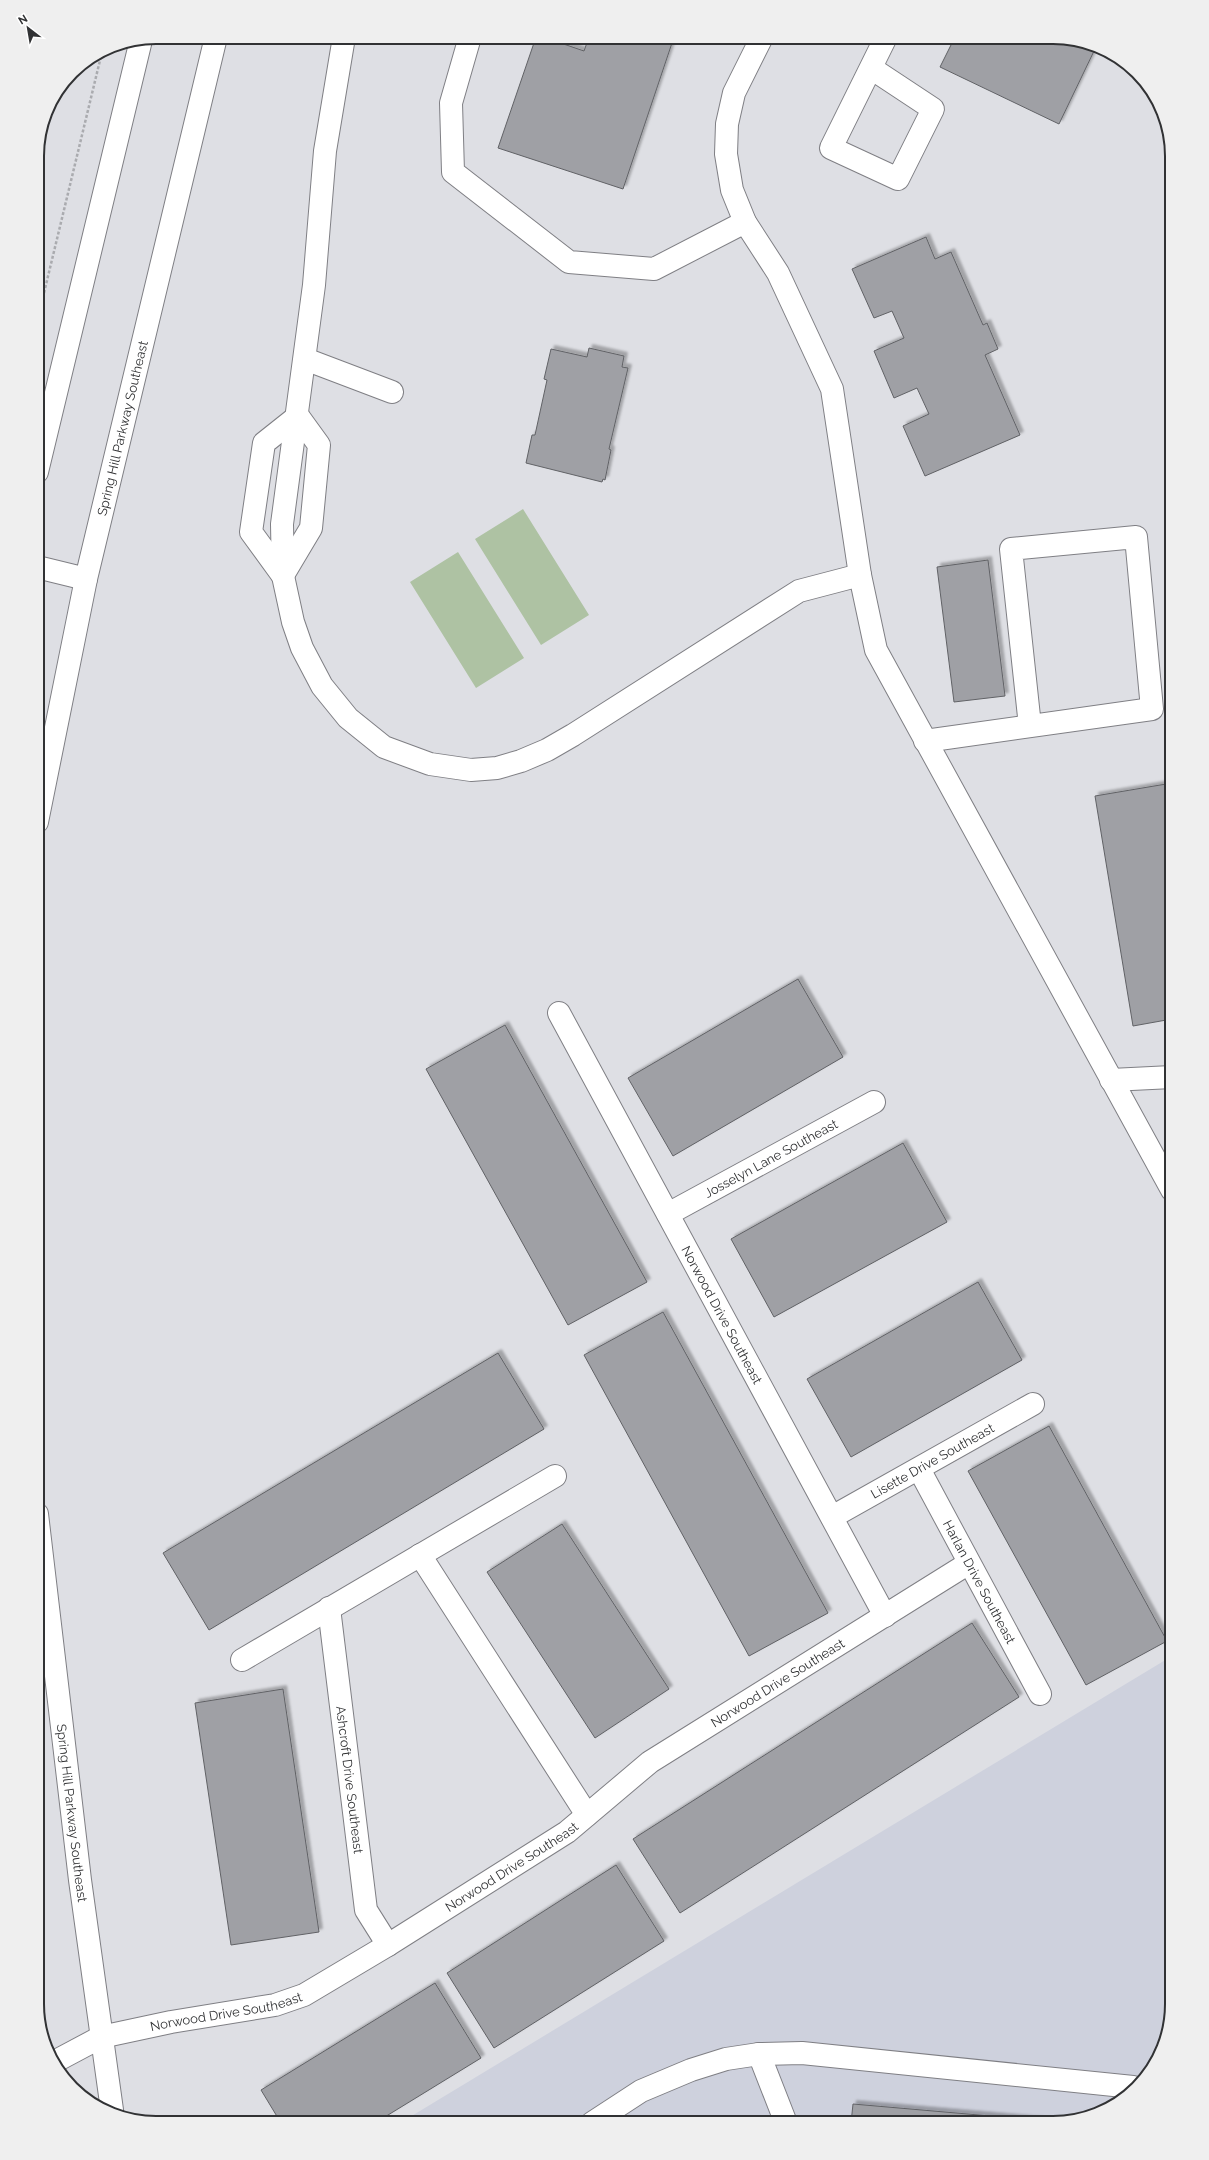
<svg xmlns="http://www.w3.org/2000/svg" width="1209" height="2160" font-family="Raleway,sans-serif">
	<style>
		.built { fill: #ced1dd }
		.green { fill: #aec2a3 }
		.building { fill: #9fa0a5; stroke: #616266; filter: url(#shadow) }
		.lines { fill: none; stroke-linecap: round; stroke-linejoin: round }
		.minor-casing { stroke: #7f7f84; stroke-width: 24 }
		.path { stroke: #aaabaf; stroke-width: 2.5; stroke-dasharray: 3 2; stroke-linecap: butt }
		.minor { stroke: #fff; stroke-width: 22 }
		.labels { text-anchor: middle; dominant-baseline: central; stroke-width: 4; stroke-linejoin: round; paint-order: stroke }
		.street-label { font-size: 13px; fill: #313234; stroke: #fff }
		.rim { fill: none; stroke: #313234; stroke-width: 2 }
	</style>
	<defs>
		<filter id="shadow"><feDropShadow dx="3.5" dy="-3.5" stdDeviation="1" flood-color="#0004"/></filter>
	</defs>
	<rect width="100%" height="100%" fill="#dedfe4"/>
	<path class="built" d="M1172,1656V2004L1168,2035L1152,2070L1105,2111L1053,2123H400Z"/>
	<path class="green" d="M523,509L589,615L541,645L475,539Z
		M458,552L524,658L476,688L410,582Z"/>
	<path class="building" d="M536,37H543L584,51L589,37H674L623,189L498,148Z
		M955,37H1061L1095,49L1059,124L940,67Z
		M926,237L935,259L951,252L983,325L987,323L998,349L985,355L1020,435L925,476L903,426L929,414L917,388L894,398L874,351L904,338L892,311L874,318L852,269Z
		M589,348L624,356L622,367L628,368L609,449L611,450L605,480L603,479L602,482L526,463L532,435H535L547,380L544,379L551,349L587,357Z
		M988,560L1005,696L954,702L937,567Z
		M1172,783V1019L1133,1026L1095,796Z
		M798,979L843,1057L673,1156L628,1078Z
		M505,1025L647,1282L568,1325L426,1069Z
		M903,1143L947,1222L774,1317L731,1239Z
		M978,1282L1022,1360L851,1457L807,1379Z
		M663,1312L828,1613L749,1656L584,1355Z
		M498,1353L544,1429L209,1630L163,1553Z
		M1049,1426L1167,1641L1086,1685L968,1471Z
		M562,1524L669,1689L595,1738L487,1572Z
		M972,1623L1019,1697L680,1913L633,1839Z
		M283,1689L319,1932L231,1945L195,1703Z
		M616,1865L664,1941L494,2048L447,1973Z
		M435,1983L481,2058L375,2123H281L261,2090Z
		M853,2104L1059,2122L851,2123Z"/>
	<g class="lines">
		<defs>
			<g id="minor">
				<path d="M344,37L325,151L314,285L282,524L283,576L293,622L302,648L322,686L348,718L384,747L430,764L471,770L497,768L521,761L547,750L573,735L799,591L860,575"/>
				<path d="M470,37L451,103L453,172L569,262L654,269L745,222"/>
				<path d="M762,37L734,93L727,124L726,154L732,190L745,222L778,273L832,389L860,575L876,650L1172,1190"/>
				<path d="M871,68L933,109L898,179L831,148L886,37"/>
				<path d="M305,359L392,392"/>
				<path d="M37,472L141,40"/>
				<path d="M37,567L86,579"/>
				<path d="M283,575L311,528L319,445L298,416"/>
				<path d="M283,576L251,532L264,443L298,416"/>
				<path d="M925,741L1152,709L1136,537L1011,549L1030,726"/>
				<path id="s1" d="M37,822L86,579L216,37"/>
				<path id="s2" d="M559,1013L885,1616"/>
				<path d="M1111,1080L1172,1077"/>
				<path id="s3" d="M668,1214L874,1102"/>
				<path id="s4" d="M919,1469L1040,1694"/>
				<path id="s5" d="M37,1514L80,1880L112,2110"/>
				<path id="s6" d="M832,1517L1033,1404"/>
				<path d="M420,1555L587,1815"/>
				<path id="s7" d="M329,1608L366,1910L388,1945"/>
				<path d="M242,1660L555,1476"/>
				<path d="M759,2054L786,2123"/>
				<path id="s8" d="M54,2062L101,2037L171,2022L275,2005L304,1995L388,1945L567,1832L650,1762L969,1563"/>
				<path d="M592,2123L641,2091L691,2070L726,2059L759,2054L802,2053L1133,2087"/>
			</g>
		</defs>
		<use href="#minor" class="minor-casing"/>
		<path class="path" d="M37,322L102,52"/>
		<use href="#minor" class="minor"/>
	</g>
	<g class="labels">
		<g class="street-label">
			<text stroke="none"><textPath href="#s1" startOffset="403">Spring Hill Parkway Southeast</textPath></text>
			<text stroke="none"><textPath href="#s3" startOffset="117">Josselyn Lane Southeast</textPath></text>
			<text stroke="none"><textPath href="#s2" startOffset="343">Norwood Drive Southeast</textPath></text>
			<text stroke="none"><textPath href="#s6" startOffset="115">Lisette Drive Southeast</textPath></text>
			<text stroke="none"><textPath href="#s4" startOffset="128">Harlan Drive Southeast</textPath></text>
			<text stroke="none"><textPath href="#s8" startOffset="829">Norwood Drive Southeast</textPath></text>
			<text stroke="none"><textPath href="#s7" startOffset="173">Ashcroft Drive Southeast</textPath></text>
			<text stroke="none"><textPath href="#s5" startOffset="301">Spring Hill Parkway Southeast</textPath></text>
			<text stroke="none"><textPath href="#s8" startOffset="505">Norwood Drive Southeast</textPath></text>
			<text stroke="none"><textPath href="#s8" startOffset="181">Norwood Drive Southeast</textPath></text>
		</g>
	</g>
	<path d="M0 0H1209V2160H0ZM156 44H1053A112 112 0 0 1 1165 156V2004A112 112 0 0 1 1053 2116H156A112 112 0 0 1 44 2004V156A112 112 0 0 1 156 44Z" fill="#efefef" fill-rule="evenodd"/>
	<path class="rim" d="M156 44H1053A112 112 0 0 1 1165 156V2004A112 112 0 0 1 1053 2116H156A112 112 0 0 1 44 2004V156A112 112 0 0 1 156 44Z"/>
	<g transform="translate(28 28) rotate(329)" stroke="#ffffff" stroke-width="3" paint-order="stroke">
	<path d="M0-3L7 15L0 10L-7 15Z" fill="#313234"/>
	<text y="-6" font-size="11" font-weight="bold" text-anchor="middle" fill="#313234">N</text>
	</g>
</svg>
